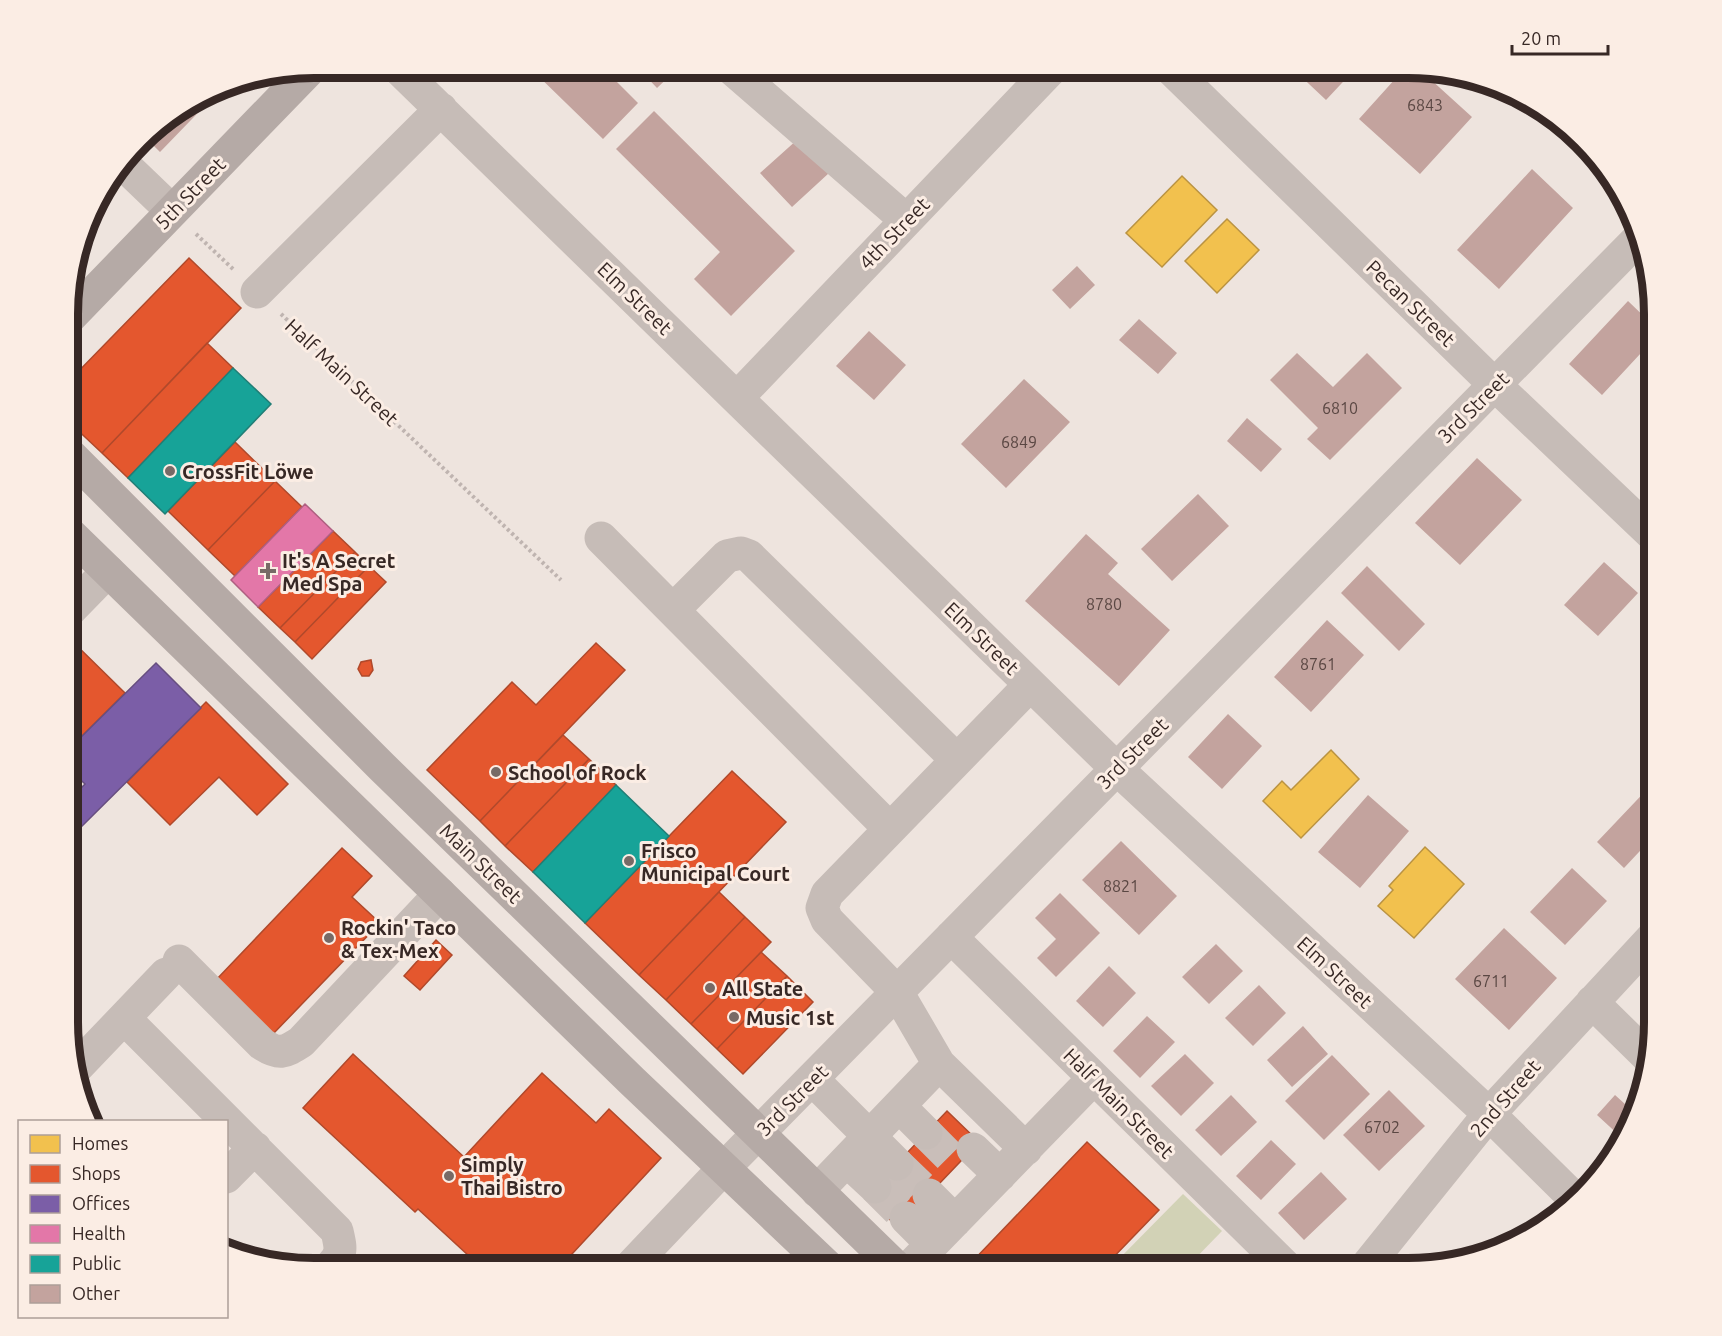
<svg xmlns="http://www.w3.org/2000/svg" width="1722" height="1336" font-family="Ubuntu,sans-serif">
	<style>
		.green { fill: #d2d2b6 }
		.homes { fill: #f2c14e; stroke: #ba9342; stroke-width: 1.5 }
		.shops { fill: #e4572e; stroke: #b0492b; stroke-width: 1.5 }
		.offices { fill: #7b5ea7; stroke: #674e80; stroke-width: 1.5 }
		.health { fill: #e377a8; stroke: #af5f81; stroke-width: 1.5 }
		.public { fill: #17a398; stroke: #217e76; stroke-width: 1.5 }
		.building { fill: #c3a39e }
		.lines { fill: none; stroke-linecap: round; stroke-linejoin: round }
		.minor-tunnel { stroke: #c9beb9; stroke-width: 33; stroke-dasharray: 33 16; stroke-linecap: butt }
		.path { stroke: #bfb4b0; stroke-width: 4; stroke-dasharray: 3 3; stroke-linecap: butt }
		.minor { stroke: #c6bcb7; stroke-width: 33 }
		.major { stroke: #b5aaa6; stroke-width: 33 }
		.poi-dot { fill: #776a66; stroke: #fbede4; stroke-width: 2 }
		.labels { text-anchor: middle; dominant-baseline: central; stroke-width: 6; stroke-linejoin: round; paint-order: stroke }
		.number-label { font-size: 16px; fill: #5a4743 }
		.street-label { font-size: 20px; fill: #372825; stroke: #fbede4 }
		.poi-label { font-size: 20px; font-weight: bold; fill: #372825; stroke: #fbede4; text-anchor: start }
		.rim { fill: none; stroke: #372825; stroke-width: 8 }
	</style>
	<rect width="100%" height="100%" fill="#eee4de"/>
	<path class="green" d="M1183,1194L1222,1231L1186,1268H1110Z"/>
	<path class="homes" d="M1182,176L1217,210L1162,267L1126,233Z
		M1227,219L1259,250L1217,293L1185,261Z
		M1331,750L1359,779L1301,838L1263,801L1282,781L1291,790Z
		M1425,847L1464,884L1414,938L1378,906L1393,890L1389,886Z"/>
	<path class="shops" d="M189,258L241,308L102,453L69,422V381Z
		M207,343L233,368L128,478L102,453Z
		M235,442L275,481L208,550L168,511Z
		M275,481L302,507L235,576L208,550Z
		M333,531L355,552L280,628L258,607Z
		M355,552L369,566L295,642L280,628Z
		M369,566L386,582L312,659L295,642Z
		M69,638L125,693L69,749Z
		M596,643L625,670L480,821L427,770L512,682L536,705Z
		M371,660L373,670L369,676H362L358,669L361,662Z
		M206,702L288,784L257,815L219,777L170,825L127,782Z
		M563,735L589,759L505,846L480,821Z
		M589,759L616,785L533,872L505,846Z
		M732,771L786,822L639,975L585,923Z
		M342,848L372,876L352,897L380,923L273,1034L216,980Z
		M719,892L745,917L666,1000L639,975Z
		M745,917L771,942L691,1024L666,1000Z
		M436,940L452,955L420,990L404,976Z
		M761,952L787,976L717,1049L691,1024Z
		M787,976L813,1002L743,1074L717,1049Z
		M353,1054L464,1157L542,1073L596,1123L609,1109L661,1158L559,1268H482L418,1209L415,1212L303,1108Z
		M947,1111L979,1142L898,1227L865,1197Z
		M1087,1142L1159,1210L1103,1268H972L969,1265Z"/>
	<path class="offices" d="M93,213L99,218L87,232Z
		M156,663L201,708L68,840L69,800L85,784L69,769V749Z"/>
	<path class="health" d="M305,504L333,531L258,607L231,580Z"/>
	<path class="public" d="M233,368L271,404L165,514L128,478Z
		M616,785L669,836L585,923L533,872Z"/>
	<path class="building" d="M530,68H603L638,103L603,139Z
		M638,68H678L657,88Z
		M1292,68H1356L1326,100Z
		M1405,68H1418L1472,117L1420,174L1359,119Z
		M222,88L160,152L145,137L152,128Z
		M654,111L795,251L731,316L694,279L720,252L616,149Z
		M798,139L829,173L792,207L760,173Z
		M1532,169L1573,208L1499,289L1457,250Z
		M1077,266L1095,285L1070,309L1052,290Z
		M1628,301L1654,326V339L1602,395L1569,364Z
		M1139,319L1177,353L1158,374L1119,340Z
		M869,331L906,365L874,400L836,366Z
		M1297,353L1333,387L1367,353L1402,388L1330,460L1307,439L1318,428L1270,380Z
		M1024,379L1070,422L1006,488L961,444Z
		M1247,418L1282,449L1261,472L1227,441Z
		M1477,458L1522,500L1460,565L1415,523Z
		M1198,494L1229,526L1172,581L1141,549Z
		M1086,534L1118,563L1108,574L1170,630L1119,686L1025,601Z
		M1604,562L1638,593L1598,636L1564,605Z
		M1367,566L1425,624L1399,651L1341,593Z
		M1327,620L1364,655L1311,712L1274,677Z
		M1228,714L1262,746L1222,789L1188,757Z
		M1654,782V836L1624,868L1597,842Z
		M1368,795L1409,831L1360,888L1318,852Z
		M1121,841L1177,896L1139,935L1082,880Z
		M1572,868L1607,901L1565,945L1530,912Z
		M1060,893L1100,933L1056,977L1037,958L1056,939L1035,918Z
		M1504,928L1557,978L1509,1030L1455,979Z
		M1216,944L1243,971L1209,1004L1182,977Z
		M1109,966L1136,993L1103,1027L1076,1001Z
		M1259,985L1286,1013L1253,1046L1225,1018Z
		M1147,1016L1175,1042L1140,1078L1113,1051Z
		M1303,1026L1328,1054L1292,1087L1267,1060Z
		M1185,1054L1214,1083L1181,1116L1151,1086Z
		M1332,1055L1370,1094L1324,1140L1285,1101Z
		M1389,1090L1425,1126L1379,1171L1343,1135Z
		M1231,1095L1257,1122L1221,1156L1195,1130Z
		M1615,1095L1636,1114L1622,1138L1597,1115Z
		M1271,1140L1296,1164L1261,1200L1236,1176Z
		M1321,1172L1347,1199L1304,1240L1278,1213Z"/>
	<g class="lines">
		<path class="minor-tunnel" d="M926,1133L958,1165
			M897,1164L929,1195
			M875,1187L906,1218"/>
		<path class="path" d="M196,234L234,270
			M281,314L561,580"/>
		<path class="minor" d="M398,68L1117,769L1489,1114L1575,1199
			M731,68L906,220
			M1170,68L1495,385L1654,536
			M123,164L172,211
			M257,292L441,109
			M737,398L1052,68
			M601,538L890,829
			M673,610L727,556L741,553L749,556L957,760
			M69,611L108,571
			M951,937L1287,1268
			M179,961L262,1044C279,1055 284,1053 301,1042L440,894
			M1592,1002L1649,1058
			M124,1018L337,1231C341,1249 343,1254 329,1268
			M939,1064L897,992L827,920L822,908L827,894L1030,685
			M76,1068L166,974
			M812,1079L897,1164
			M899,1106L926,1133
			M973,1149L1000,1175
			M847,1161L875,1187
			M226,1177L255,1148
			M817,1191L939,1064L1026,1149
			M929,1195L955,1221
			M906,1218L932,1244
			M629,1268L723,1169L1637,240
			M909,1268L1094,1078
			M1365,1268L1489,1114L1654,936"/>
		<path class="major" d="M70,317L311,68
			M69,454L382,767L897,1268
			M69,533L632,1081L829,1268"/>
	</g>
	<g class="poi-dot">
		<circle cx="170" cy="471" r="6"/>
		<path d="M265 562h6v6h6v6h-6v6h-6v-6h-6v-6h6z"/>
		<circle cx="496" cy="772" r="6"/>
		<circle cx="629" cy="861" r="6"/>
		<circle cx="329" cy="938" r="6"/>
		<circle cx="710" cy="988" r="6"/>
		<circle cx="734" cy="1017" r="6"/>
		<circle cx="449" cy="1176" r="6"/>
	</g>
	<g class="labels">
		<g class="number-label">
			<text x="1425" y="105">6843</text>
			<text x="1340" y="408">6810</text>
			<text x="1019" y="442">6849</text>
			<text x="1104" y="604">8780</text>
			<text x="1318" y="664">8761</text>
			<text x="1121" y="886">8821</text>
			<text x="1491" y="981">6711</text>
			<text x="1382" y="1127">6702</text>
		</g>
		<g class="street-label">
			<text transform="translate(190 193) rotate(-46)">5th Street</text>
			<text transform="translate(894 233) rotate(-46)">4th Street</text>
			<text transform="translate(635 298) rotate(44)">Elm Street</text>
			<text transform="translate(1411 303) rotate(44)">Pecan Street</text>
			<text transform="translate(342 372) rotate(43)">Half Main Street</text>
			<text transform="translate(1473 407) rotate(-45)">3rd Street</text>
			<text transform="translate(982 638) rotate(44)">Elm Street</text>
			<text transform="translate(1132 753) rotate(-45)">3rd Street</text>
			<text transform="translate(481 863) rotate(44)">Main Street</text>
			<text transform="translate(1335 972) rotate(43)">Elm Street</text>
			<text transform="translate(1505 1098) rotate(-49)">2nd Street</text>
			<text transform="translate(792 1100) rotate(-45)">3rd Street</text>
			<text transform="translate(1119 1103) rotate(45)">Half Main Street</text>
		</g>
		<g class="poi-label">
			<text x="182" y="471">CrossFit Löwe</text>
			<text x="282" y="560">It's A Secret<tspan x="282" dy="23">Med Spa</tspan></text>
			<text x="508" y="772">School of Rock</text>
			<text x="641" y="850">Frisco<tspan x="641" dy="23">Municipal Court</tspan></text>
			<text x="341" y="927">Rockin' Taco<tspan x="341" dy="23">&amp; Tex-Mex</tspan></text>
			<text x="722" y="988">All State</text>
			<text x="746" y="1017">Music 1st</text>
			<text x="461" y="1164">Simply<tspan x="461" dy="23">Thai Bistro</tspan></text>
		</g>
	</g>
	<path d="M0 0H1722V1336H0ZM314 78H1408A236 236 0 0 1 1644 314V1022A236 236 0 0 1 1408 1258H314A236 236 0 0 1 78 1022V314A236 236 0 0 1 314 78Z" fill="#fbede4" fill-rule="evenodd"/>
	<path class="rim" d="M314 78H1408A236 236 0 0 1 1644 314V1022A236 236 0 0 1 1408 1258H314A236 236 0 0 1 78 1022V314A236 236 0 0 1 314 78Z"/>
	<rect x="18" y="1120" width="210" height="198" fill="#fbede4" stroke="#ad9e98" stroke-width="1.5"/>
	<rect x="30" y="1135" width="30" height="18" fill="#f2c14e" stroke="#ad9e98" stroke-width="1.5"/>
	<text x="72" y="1150" font-size="18" fill="#372825">Homes</text>
	<rect x="30" y="1165" width="30" height="18" fill="#e4572e" stroke="#ad9e98" stroke-width="1.5"/>
	<text x="72" y="1180" font-size="18" fill="#372825">Shops</text>
	<rect x="30" y="1195" width="30" height="18" fill="#7b5ea7" stroke="#ad9e98" stroke-width="1.5"/>
	<text x="72" y="1210" font-size="18" fill="#372825">Offices</text>
	<rect x="30" y="1225" width="30" height="18" fill="#e377a8" stroke="#ad9e98" stroke-width="1.5"/>
	<text x="72" y="1240" font-size="18" fill="#372825">Health</text>
	<rect x="30" y="1255" width="30" height="18" fill="#17a398" stroke="#ad9e98" stroke-width="1.5"/>
	<text x="72" y="1270" font-size="18" fill="#372825">Public</text>
	<rect x="30" y="1285" width="30" height="18" fill="#c3a39e" stroke="#ad9e98" stroke-width="1.5"/>
	<text x="72" y="1300" font-size="18" fill="#372825">Other</text>
	<path d="M1512 45v9h96v-9" fill="none" stroke="#372825" stroke-width="3"/>
	<text x="1521" y="45" font-size="18" fill="#372825" stroke="#fbede4" stroke-width="4.5" paint-order="stroke">20 m</text>
</svg>
